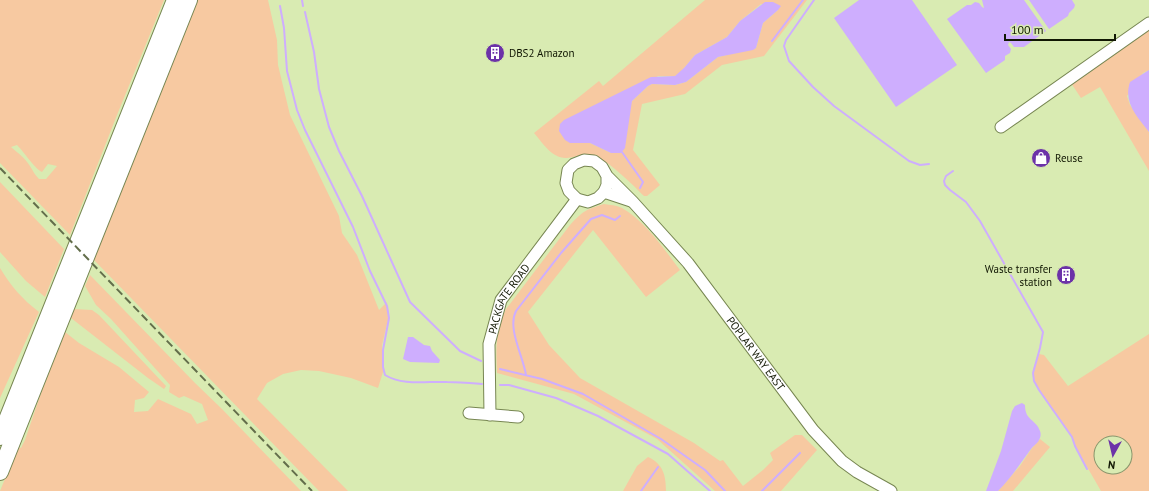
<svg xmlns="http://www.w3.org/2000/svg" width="1149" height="491" font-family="'PT Sans',sans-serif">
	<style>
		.green { fill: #f7c9a1; fill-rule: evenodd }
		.water { fill: #ceaefe }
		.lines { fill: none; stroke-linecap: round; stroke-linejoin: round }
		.stream { stroke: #ceaefe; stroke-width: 2 }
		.minor-casing { stroke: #778652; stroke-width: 13 }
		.highway-casing { stroke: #778652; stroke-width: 18 }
		.minor { stroke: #fff; stroke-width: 11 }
		.highway { stroke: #fff; stroke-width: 16 }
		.rail { stroke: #636e4b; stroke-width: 2; stroke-dasharray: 8 4; stroke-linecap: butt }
		.labels { text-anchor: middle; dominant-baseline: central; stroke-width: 3; stroke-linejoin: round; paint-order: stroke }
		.poi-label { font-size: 11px; fill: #111703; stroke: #d9ebb2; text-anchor: start }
		.street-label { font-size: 11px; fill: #111703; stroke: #d9ebb2 }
	</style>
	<rect width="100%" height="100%" fill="#d9ebb2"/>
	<path class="green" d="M0,0H164L117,115L70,235L0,163ZM17,145C24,152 35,169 42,172L48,164L57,166L46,179H39C35,175 33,171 30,166C25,158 18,153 11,147Z
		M196,0H268L277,40L278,65L290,115L339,216L342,233L357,255L379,310L387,302L388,320L382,345L383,372L378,388L351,378L319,371L301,370L283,374L267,383L257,399L348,491H319L93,259Z
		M705,0H807L764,56L722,65L685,94L642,104L633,150L660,185L647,196H644C632,184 612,164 597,157C586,152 577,157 567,158C552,159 542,142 534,133L599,81L603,86ZM761,4L778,10L763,23L756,48L718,57L686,82L675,85L652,84L648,86L632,101L611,153L590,143H570L658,76H675L680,73L695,55L727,37L740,21Z
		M1149,30V70L1143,73L1127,96L1130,105L1149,132V171L1100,87L1081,98L1071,83Z
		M0,182L64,249L45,297L26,281L0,252Z
		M604,204C610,205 616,205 622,208C645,221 664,249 680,270L646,297L593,230L528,312L549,345L580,378L694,443L720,461L723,460L743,486L763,470L773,460L770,453L795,435H802L817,450L781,491H715L657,439L574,394L497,373C496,349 495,331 506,309L570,225C583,211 585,210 604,204Z
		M0,268C11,286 22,299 39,312L0,398Z
		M90,275L195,383L222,409L301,491H0L18,447L21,448L25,440L41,393L65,332L79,343L119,367L149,392L144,398L135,400L134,412L148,411L158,399L191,414L197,424L208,420L202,404L184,396L179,398L169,392L170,385L111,319L96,305L85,286Z
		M74,309L92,310L99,315L166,386L164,389L148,378L71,318Z
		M1149,334V491H1101L1075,446L1072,437C1063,423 1034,389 1033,374C1032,368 1037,360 1039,354L1044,355L1068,386ZM1101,443H1125V467H1101Z
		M1040,439L1050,447L1013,491H998L1020,466L1032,448Z
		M648,457C663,464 666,475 666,491H623L637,466Z"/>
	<path class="water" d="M859,0H912L957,65L896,107L834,18Z
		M982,0H1024L1046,31L1024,47H1014L1011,43L1009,42L1008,45L1011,49L1010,53L1005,56V60L986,73L947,19L967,5H971L975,2L979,3L982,7L984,8Z
		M1029,0H1072L1075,5L1074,8L1069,13L1068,16L1049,29Z
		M765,2H773L781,6L778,10L763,23L756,48L753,50L718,57L686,82L675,85L652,84L648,86L632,101L625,148L621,153H611L590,143H570L565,140L559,131L560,124L564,120L651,77L675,76L684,68L695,55L727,37L740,21Z
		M1149,70V132C1137,116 1123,103 1130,82Z
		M408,337H413L424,345L430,346L432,351L440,360L439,363L410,362L403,359Z
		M1022,403L1025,405C1025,421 1036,419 1040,431C1041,433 1041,437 1039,440C1038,443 1033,446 1031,449C1020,464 1011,478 998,491H986L1001,451L1012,411L1015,406Z"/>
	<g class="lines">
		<path class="stream" d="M302,0L303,6
			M814,0L786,40L784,46L789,61L813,87L834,106L909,161L920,165L929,164
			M280,6L284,28L287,71L297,110L305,130L353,227L370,271L387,306L389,318L383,350V367L385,375C403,386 427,381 447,382C459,382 470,383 482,384
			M305,12L314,52L319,89L329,127L339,151L362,196L410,302L460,351L481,361
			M772,41L803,0
			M622,152L643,182L640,188
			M953,171L946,176L944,181L945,185L950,190L966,202L980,221L1043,332L1040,348L1033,373L1034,381L1039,390L1072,437L1075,446L1087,469
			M500,369L542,379L583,394L661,439L705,470L725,491
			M526,375C523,356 507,328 516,311L561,253L591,219L602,215L615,220L620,216
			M500,385H509L556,398L598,416L668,454L710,491
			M641,491L658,467
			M762,491L800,453"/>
		<defs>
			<g id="minor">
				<path d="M1001,127L1149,23"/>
				<path id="s1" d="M607,176V185L604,192L598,198L588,202L577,199L569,191L566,183L568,170L574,164L584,160L594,161L602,167L607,176L633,202L688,263L813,430L842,461L857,472L891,491"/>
				<path d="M604,192L631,201"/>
				<path d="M469,413L518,417"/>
				<path id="s2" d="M490,415L489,344L501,300L577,199"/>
			</g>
			<path id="highway" d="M0,437L175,0
				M0,472L189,0"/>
		</defs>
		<use href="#minor" class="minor-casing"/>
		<use href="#highway" class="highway-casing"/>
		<use href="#minor" class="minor"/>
		<use href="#highway" class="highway"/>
		<path class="rail" d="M0,168L312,491"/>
	</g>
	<defs>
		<symbol id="building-disc" viewBox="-11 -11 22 22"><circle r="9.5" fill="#6c32a8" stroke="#d9ebb2"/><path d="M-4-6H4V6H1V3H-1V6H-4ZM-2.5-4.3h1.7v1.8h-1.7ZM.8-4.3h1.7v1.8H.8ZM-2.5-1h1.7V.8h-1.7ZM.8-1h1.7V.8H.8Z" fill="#fff"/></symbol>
		<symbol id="shop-disc" viewBox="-11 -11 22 22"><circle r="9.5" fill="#6c32a8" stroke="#d9ebb2"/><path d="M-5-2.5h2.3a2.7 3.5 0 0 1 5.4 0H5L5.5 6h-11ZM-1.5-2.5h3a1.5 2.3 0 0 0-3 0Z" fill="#fff"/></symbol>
	</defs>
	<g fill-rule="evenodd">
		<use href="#building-disc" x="484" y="42" width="22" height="22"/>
		<use href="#shop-disc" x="1030" y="147" width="22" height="22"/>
		<use href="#building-disc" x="1055" y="264" width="22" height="22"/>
	</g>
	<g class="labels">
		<g class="poi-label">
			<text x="509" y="53">DBS2 Amazon</text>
			<text x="1055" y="158">Reuse</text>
			<text x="1052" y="269" text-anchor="end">Waste transfer<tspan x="1052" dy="13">station</tspan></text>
		</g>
		<g class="street-label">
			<text stroke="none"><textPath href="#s2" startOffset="121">PACKGATE ROAD</textPath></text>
			<text stroke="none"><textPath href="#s1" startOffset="362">POPLAR WAY EAST</textPath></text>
		</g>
	</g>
	<g transform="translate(1113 455) rotate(188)"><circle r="19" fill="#d9ebb2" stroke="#89966c"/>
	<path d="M0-3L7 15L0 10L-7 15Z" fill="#6c32a8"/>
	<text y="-6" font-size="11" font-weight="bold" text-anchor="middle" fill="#111703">N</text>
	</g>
	<path d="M1005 34v6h110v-6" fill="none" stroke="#111703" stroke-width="2"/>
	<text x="1011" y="34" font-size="12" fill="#111703" stroke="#d9ebb2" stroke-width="3" paint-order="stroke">100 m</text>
</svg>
